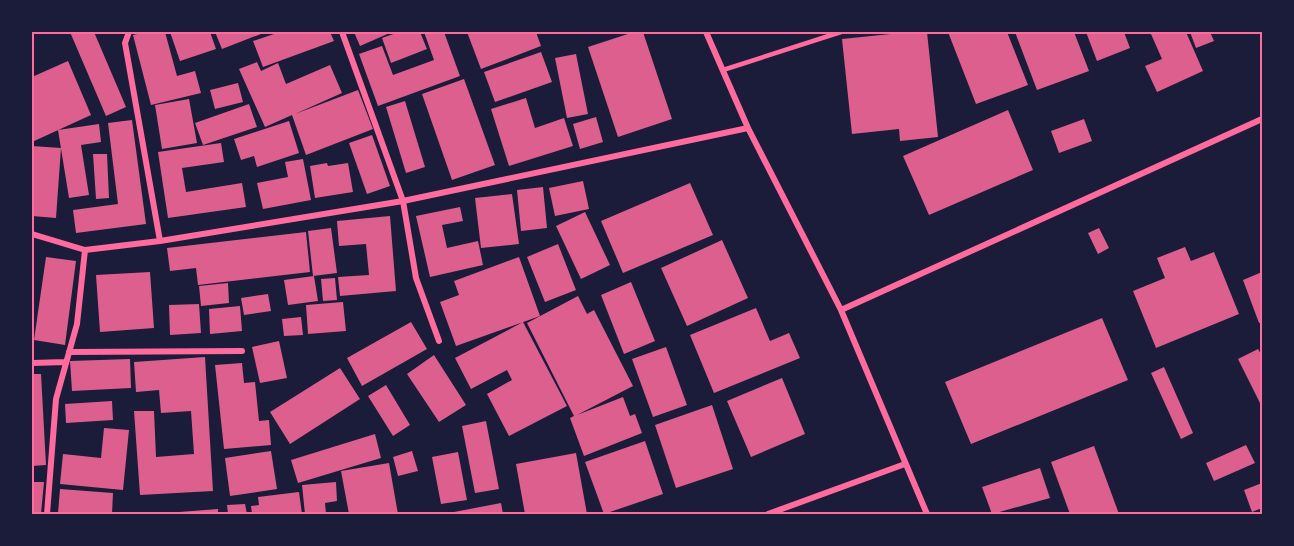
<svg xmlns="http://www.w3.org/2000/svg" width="1294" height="546" font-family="'Times New Roman',serif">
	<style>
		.building { fill: #dd5f8e }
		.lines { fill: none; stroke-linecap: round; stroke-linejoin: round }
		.service { stroke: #ff6b9d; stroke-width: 4.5 }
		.minor { stroke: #ff6b9d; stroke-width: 6 }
		.neatline { fill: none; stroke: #ff6b9d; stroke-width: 2 }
	</style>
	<rect width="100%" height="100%" fill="#1b1b3a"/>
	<path class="building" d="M70,32H94L126,107L106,116Z
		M146,32H165L177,76L195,71L201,93L151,105L133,35Z
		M170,32H210L216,49L180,61Z
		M215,32H266L222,49Z
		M280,32H330L334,41L263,67L253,41Z
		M354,32H392L360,46Z
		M399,32H420L427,49L391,63L382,38Z
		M424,32H444L460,76L378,106L359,54L382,46L393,75L434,60Z
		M467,32H536L541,46L481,69Z
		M634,32H643L672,119L618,137L588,47Z
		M910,32H927L938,137L900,141L899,129L852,134L842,39Z
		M948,32H1007L1028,85L976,104Z
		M1015,32H1074L1089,71L1037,90Z
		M1086,32H1124L1130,48L1097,61Z
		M1158,32H1186L1203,71L1157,92L1145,66L1162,59L1151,34Z
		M1190,32H1210L1214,41L1196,48Z
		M541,52L552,82L495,102L484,72Z
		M576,54L588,114L567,118L555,58Z
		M68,61L91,115L32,142V77Z
		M257,62L261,71L278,63L286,84L330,65L342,93L295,114L358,90L373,129L306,155L292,115L265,127L239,69Z
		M464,79L495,165L452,180L422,94Z
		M238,83L243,102L215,109L210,90Z
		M526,98L535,128L564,118L573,146L509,166L491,109Z
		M189,99L197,143L162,149L155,105Z
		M405,101L425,167L406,173L386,107Z
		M249,104L257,127L203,145L195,123Z
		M1008,110L1033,170L929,215L903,156Z
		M596,117L603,142L580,149L573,124Z
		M1084,119L1092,141L1059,153L1051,131Z
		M132,120L146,224L76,233L73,210L118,204L108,123Z
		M289,121L299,153L257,167L254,156L241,160L234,139Z
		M99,124L101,142L81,145L89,195L69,198L58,130Z
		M372,135L390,186L367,194L349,143Z
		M221,143L224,162L182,168L186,192L242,183L246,207L168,218L158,152Z
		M32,146L61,148L56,218L32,216Z
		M93,154H107L109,198L96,199Z
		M303,159L311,200L263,209L257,183L288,177L285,162Z
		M327,163L328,166L348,163L353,192L315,198L310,166Z
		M583,181L589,209L555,216L549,188Z
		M690,183L713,235L623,273L601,221Z
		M543,187L547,228L521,231L517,190Z
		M512,194L519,244L481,248L475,198Z
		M460,207L463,221L442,225L447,248L478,241L483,265L430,277L416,216Z
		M585,212L610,265L581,279L556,226Z
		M390,216L396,291L340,296L338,277L369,275L366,244L339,246L337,221Z
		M331,228L337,273L313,276L308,231Z
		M1099,228L1109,248L1098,254L1088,233Z
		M306,232L310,272L198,285L196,268L170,271L167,248Z
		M722,240L748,298L687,326L661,268Z
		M558,244L576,290L545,302L527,257Z
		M1185,247L1191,261L1214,252L1239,314L1156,348L1133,291L1165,278L1157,258Z
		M46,257L76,261L65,345L34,340Z
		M519,257L540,316L456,346L440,302L459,295L454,281Z
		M150,272L154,328L100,332L96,275Z
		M1262,272V322L1259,323L1243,280Z
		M314,276L318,301L288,305L284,280Z
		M335,278L337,300L323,301L321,279Z
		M631,282L655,341L624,354L601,295Z
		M228,283L229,303L201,306L199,286Z
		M268,294L271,311L244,315L241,298Z
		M578,296L587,314L594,310L633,386L577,415L623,397L630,416L635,414L642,433L584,456L570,418L574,416L527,323Z
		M343,302L346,331L308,334L306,305Z
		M199,304L201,333L170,335L169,305Z
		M240,306L242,331L210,334L209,309Z
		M756,308L770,341L789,333L800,358L714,393L690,335Z
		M301,317L303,335L284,336L282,319Z
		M1102,318L1128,380L971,444L945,382Z
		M411,322L427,349L362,386L347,358Z
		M523,322L567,406L509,436L487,394L512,380L507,370L471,389L455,358Z
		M279,341L287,378L260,383L252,347Z
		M666,347L687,405L653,417L632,359Z
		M1258,349L1262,356V407L1238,359Z
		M434,355L466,405L439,422L407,374Z
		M205,357L213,491L140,495L134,411H154L156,457L194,454L191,411L161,413L159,390L136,392L134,362Z
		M130,359L131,388L72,391L70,361Z
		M242,363L244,383L255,382L259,421L269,420L271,445L224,449L215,365Z
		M1164,367L1193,433L1181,439L1151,373Z
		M340,368L360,399L290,444L270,412Z
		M32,374H41L46,465L32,466Z
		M782,378L805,434L751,457L727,401Z
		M386,385L410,425L393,436L368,396Z
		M112,401L113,420L66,423L65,404Z
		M712,405L733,469L676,488L655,425Z
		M486,421L499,489L475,493L462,426Z
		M104,428L129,430L123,490L60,484L63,454L101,458Z
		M375,434L381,458L298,483L291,460Z
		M645,441L663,494L604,514L585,462Z
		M1246,445L1255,463L1214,481L1206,463Z
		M1094,446L1119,514H1070L1051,462Z
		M271,451L277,489L230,496L225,458Z
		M412,451L418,471L398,476L393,457Z
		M458,452L467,500L441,504L432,457Z
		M576,453L587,514H525L516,464Z
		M389,463L398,514H349L341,471Z
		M1040,468L1050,498L992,514L982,487Z
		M32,482H44L41,514H32Z
		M336,482L337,501L325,503L326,514H305L302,485Z
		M1262,483V508L1252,512L1244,490Z
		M60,489L113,493L112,514L58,513Z
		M299,492L302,514H252L251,506L259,505L258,497Z
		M501,503L503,514H455L454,512Z
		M245,504L247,514H228L227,505Z
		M218,509V514H180L179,512Z"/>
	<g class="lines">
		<path class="service" d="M723,70L841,32"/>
		<path class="minor" d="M129,32L125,43L160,241
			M342,32L403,201L416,278L439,341
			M706,32L748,128L841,310L927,514
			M32,234L85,250L160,241L403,201L748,128
			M841,310L1262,119
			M69,352L242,351
			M32,363L66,362
			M47,514L56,399L77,324L85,250
			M768,514L905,464"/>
	</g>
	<rect width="1294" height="546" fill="none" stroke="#1b1b3a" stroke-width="66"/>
	<rect x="33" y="33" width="1228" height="480" class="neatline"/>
</svg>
